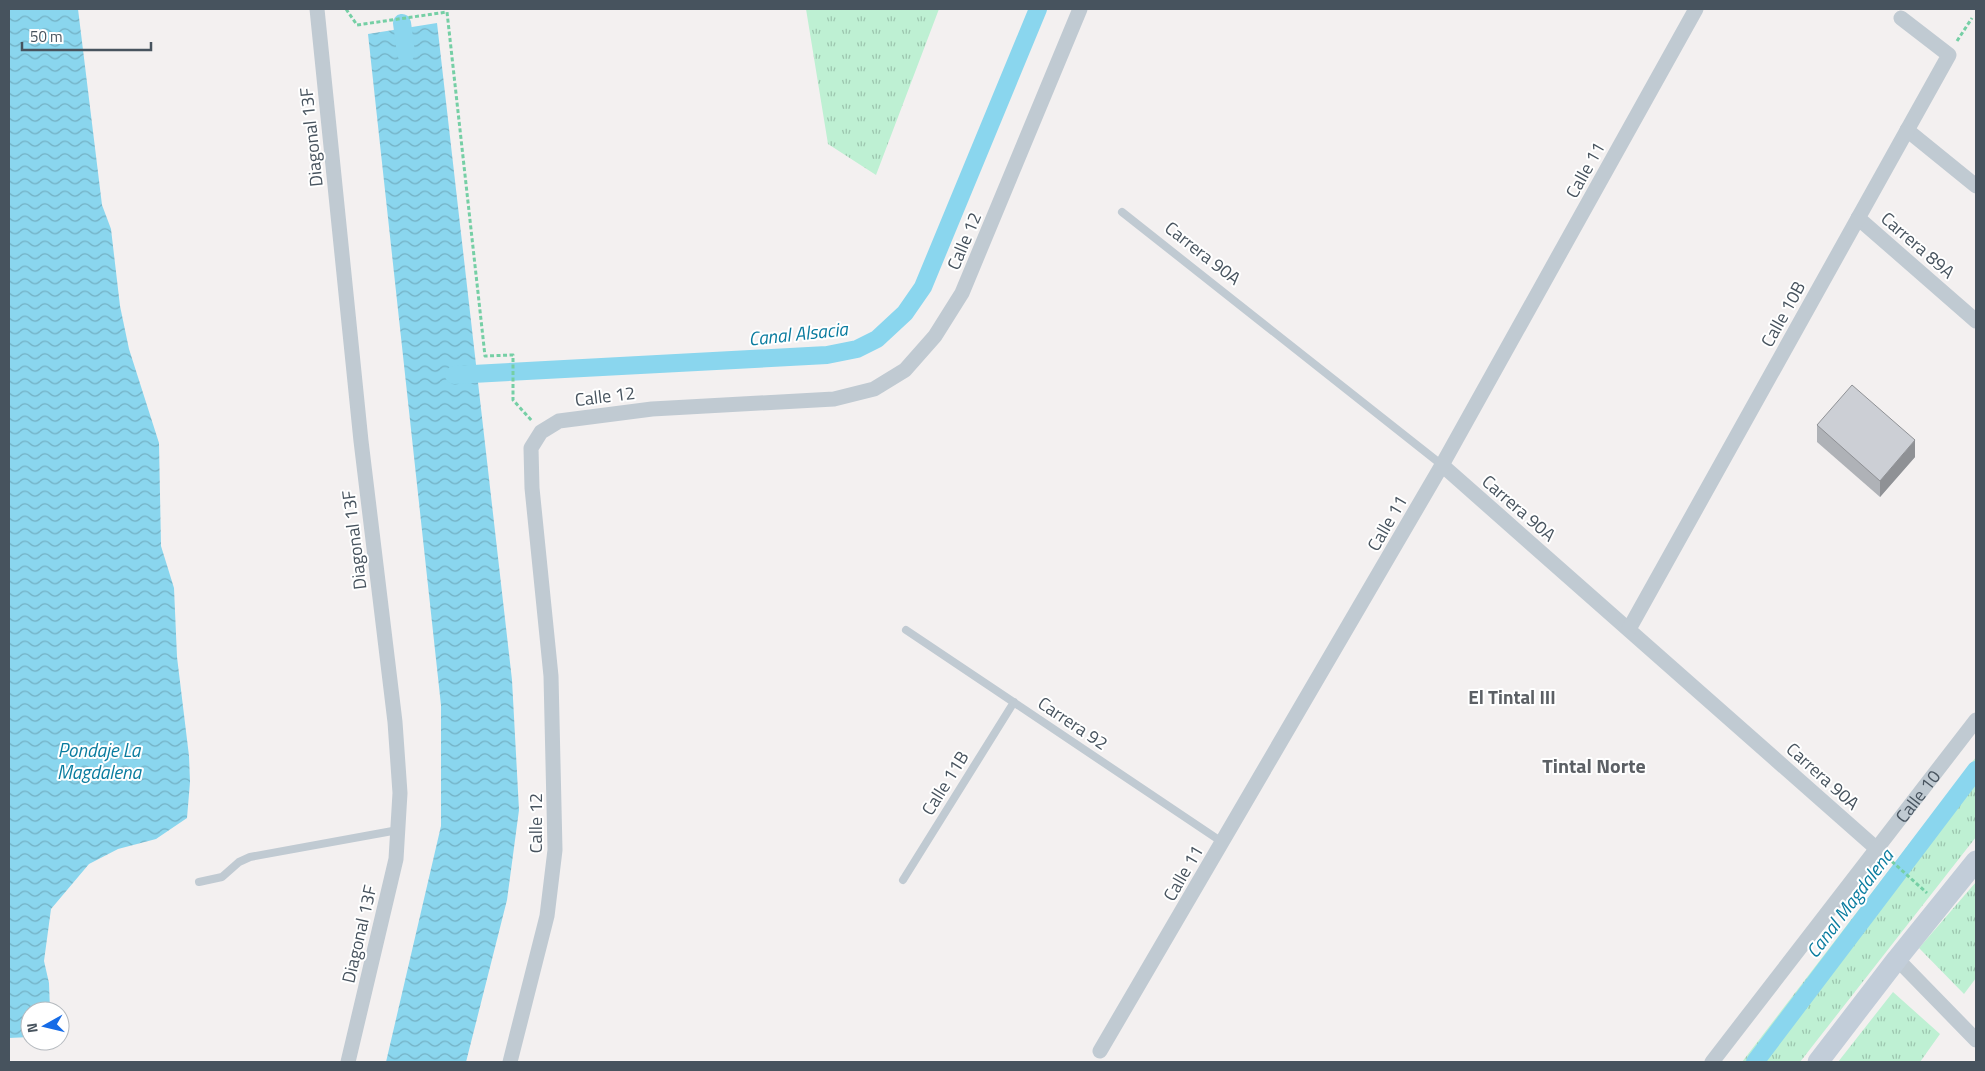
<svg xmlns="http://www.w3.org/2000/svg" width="1985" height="1071" font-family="'Titillium Web',sans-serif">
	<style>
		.grass { fill: url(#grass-tufts) }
		.water { fill: url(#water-waves) }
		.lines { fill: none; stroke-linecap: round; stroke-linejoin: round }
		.canal { stroke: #8ad6ee; stroke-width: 18 }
		.path { stroke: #75cfa5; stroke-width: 3; stroke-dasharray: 4 2.5; stroke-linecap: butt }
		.lane { stroke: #c0cad2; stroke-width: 8 }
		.street { stroke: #c0cad2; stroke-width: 15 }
		.secondary { stroke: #c2cdd9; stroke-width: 21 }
		.wall { fill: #afb2b7 }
		.shaded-wall { fill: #8f9195 }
		.building { fill: #cccfd5; stroke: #8f9195 }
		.labels { text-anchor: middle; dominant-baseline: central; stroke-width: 4; stroke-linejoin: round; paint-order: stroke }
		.street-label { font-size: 18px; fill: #47535e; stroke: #fff }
		.water-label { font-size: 19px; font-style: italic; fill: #0a7c9f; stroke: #fff }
		.neighbourhood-label { font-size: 19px; font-weight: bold; fill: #5c6065; stroke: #fff }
		.quarter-label { font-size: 20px; font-weight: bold; fill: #5c6065; stroke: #fff }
	</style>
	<defs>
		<pattern id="grass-tufts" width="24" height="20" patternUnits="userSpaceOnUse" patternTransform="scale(1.25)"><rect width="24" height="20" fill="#bef0d3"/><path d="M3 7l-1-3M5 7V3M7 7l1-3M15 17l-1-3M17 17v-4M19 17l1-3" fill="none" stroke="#9cc5ae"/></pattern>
		<pattern id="water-waves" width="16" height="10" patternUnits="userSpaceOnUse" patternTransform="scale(1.25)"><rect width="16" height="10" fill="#8ad6ee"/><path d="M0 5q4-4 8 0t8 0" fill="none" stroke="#73b0c4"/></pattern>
	</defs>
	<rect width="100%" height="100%" fill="#f3f0f0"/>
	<path class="grass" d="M806,9H939L876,175L828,144Z
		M1976,757V837L1800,1062H1742Z
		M1976,882V978L1964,994L1919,948Z
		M1893,992L1940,1034L1920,1062H1838Z"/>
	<path class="water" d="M9,9H78L102,205L111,229L120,306L129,349L159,443L161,546L174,588L177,657L189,756L190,782L187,818L156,839L118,849L89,864L51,909L44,961L49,983L50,1011H30V1037L9,1038Z
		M437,23L512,680L519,810L507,900L466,1062H386L441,826V705L368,34Z"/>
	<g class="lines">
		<path class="canal" d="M402,23L406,53
			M454,375L827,355L857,349L877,339L905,313L923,287L1038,9
			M1755,1062L1976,770"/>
		<path class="path" d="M346,9L357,25L447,12L485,356L513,355V400L532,421
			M1957,41L1972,18
			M1887,857L1927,893"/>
		<path class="lane" d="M1122,212L1442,465
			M906,630L1222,842
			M903,880L1014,702
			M199,882L222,877L239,862L250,857L398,830"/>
		<g class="street">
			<path d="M317,9L361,441L395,722L400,793L396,859L348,1062"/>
			<path d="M1907,130L1976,186"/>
			<path d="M1858,218L1976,321"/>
			<path d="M1442,465L1877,849"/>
			<path d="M1629,629L1949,55L1901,18"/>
			<path d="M1897,959L1976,1040"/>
			<path d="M1100,1051L1442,465L1696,9"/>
			<path d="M510,1062L547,916L555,850L551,676L532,488L531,448L541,432L559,421L652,409L834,399L874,389L905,370L935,336L962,293L1080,9"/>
			<path id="s1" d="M1712,1062L1976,720"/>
		</g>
		<path class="secondary" d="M1818,1062L1897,959L1976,861"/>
	</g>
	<path class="wall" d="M1817,425L1915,457L1880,497L1817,442Z"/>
	<path class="shaded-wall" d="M1915,440V457L1880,497V481Z"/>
	<path class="building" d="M1852,385L1915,440L1880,481L1817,425Z"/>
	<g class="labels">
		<g class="street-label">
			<text transform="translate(311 137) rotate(-96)">Diagonal 13F</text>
			<text transform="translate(1585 170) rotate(-61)">Calle 11</text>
			<text transform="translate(964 241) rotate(-67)">Calle 12</text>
			<text transform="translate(1918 245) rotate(41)">Carrera 89A</text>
			<text transform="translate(1203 253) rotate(38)">Carrera 90A</text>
			<text transform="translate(1783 314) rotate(-61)">Calle 10B</text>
			<text transform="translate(605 396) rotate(-7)">Calle 12</text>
			<text transform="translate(1519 508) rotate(41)">Carrera 90A</text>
			<text transform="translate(1387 523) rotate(-60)">Calle 11</text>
			<text transform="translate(354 540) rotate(-97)">Diagonal 13F</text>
			<text transform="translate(1073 723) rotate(34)">Carrera 92</text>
			<text transform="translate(1823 776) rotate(42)">Carrera 90A</text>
			<text transform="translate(945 783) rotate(-58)">Calle 11B</text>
			<text stroke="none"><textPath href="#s1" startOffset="336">Calle 10</textPath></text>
			<text transform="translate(535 823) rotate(-90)">Calle 12</text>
			<text transform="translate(1183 873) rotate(-60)">Calle 11</text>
			<text transform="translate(359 934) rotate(-77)">Diagonal 13F</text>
		</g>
		<g class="water-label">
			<text transform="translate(798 333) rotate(-6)">Canal Alsacia</text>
			<text x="99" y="749">Pondaje La<tspan x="99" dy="22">Magdalena</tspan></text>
			<text transform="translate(1849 903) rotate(-53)">Canal Magdalena</text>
		</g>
		<g class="neighbourhood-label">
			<text x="1512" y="696">El Tintal III</text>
		</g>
		<g class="quarter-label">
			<text x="1594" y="765">Tintal Norte</text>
		</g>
	</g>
	<rect width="1985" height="1071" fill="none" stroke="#47535e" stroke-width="20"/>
	<g transform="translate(45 1026) rotate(262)"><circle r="24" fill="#ffffff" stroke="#b5babf"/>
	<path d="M0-4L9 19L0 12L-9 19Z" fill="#156be7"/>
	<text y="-8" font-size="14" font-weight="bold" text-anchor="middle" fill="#47535e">N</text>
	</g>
	<path d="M22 42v8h129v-8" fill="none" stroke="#47535e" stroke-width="2.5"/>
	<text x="30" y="42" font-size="15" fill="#47535e" stroke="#ffffff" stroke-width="4" paint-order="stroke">50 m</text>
</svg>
